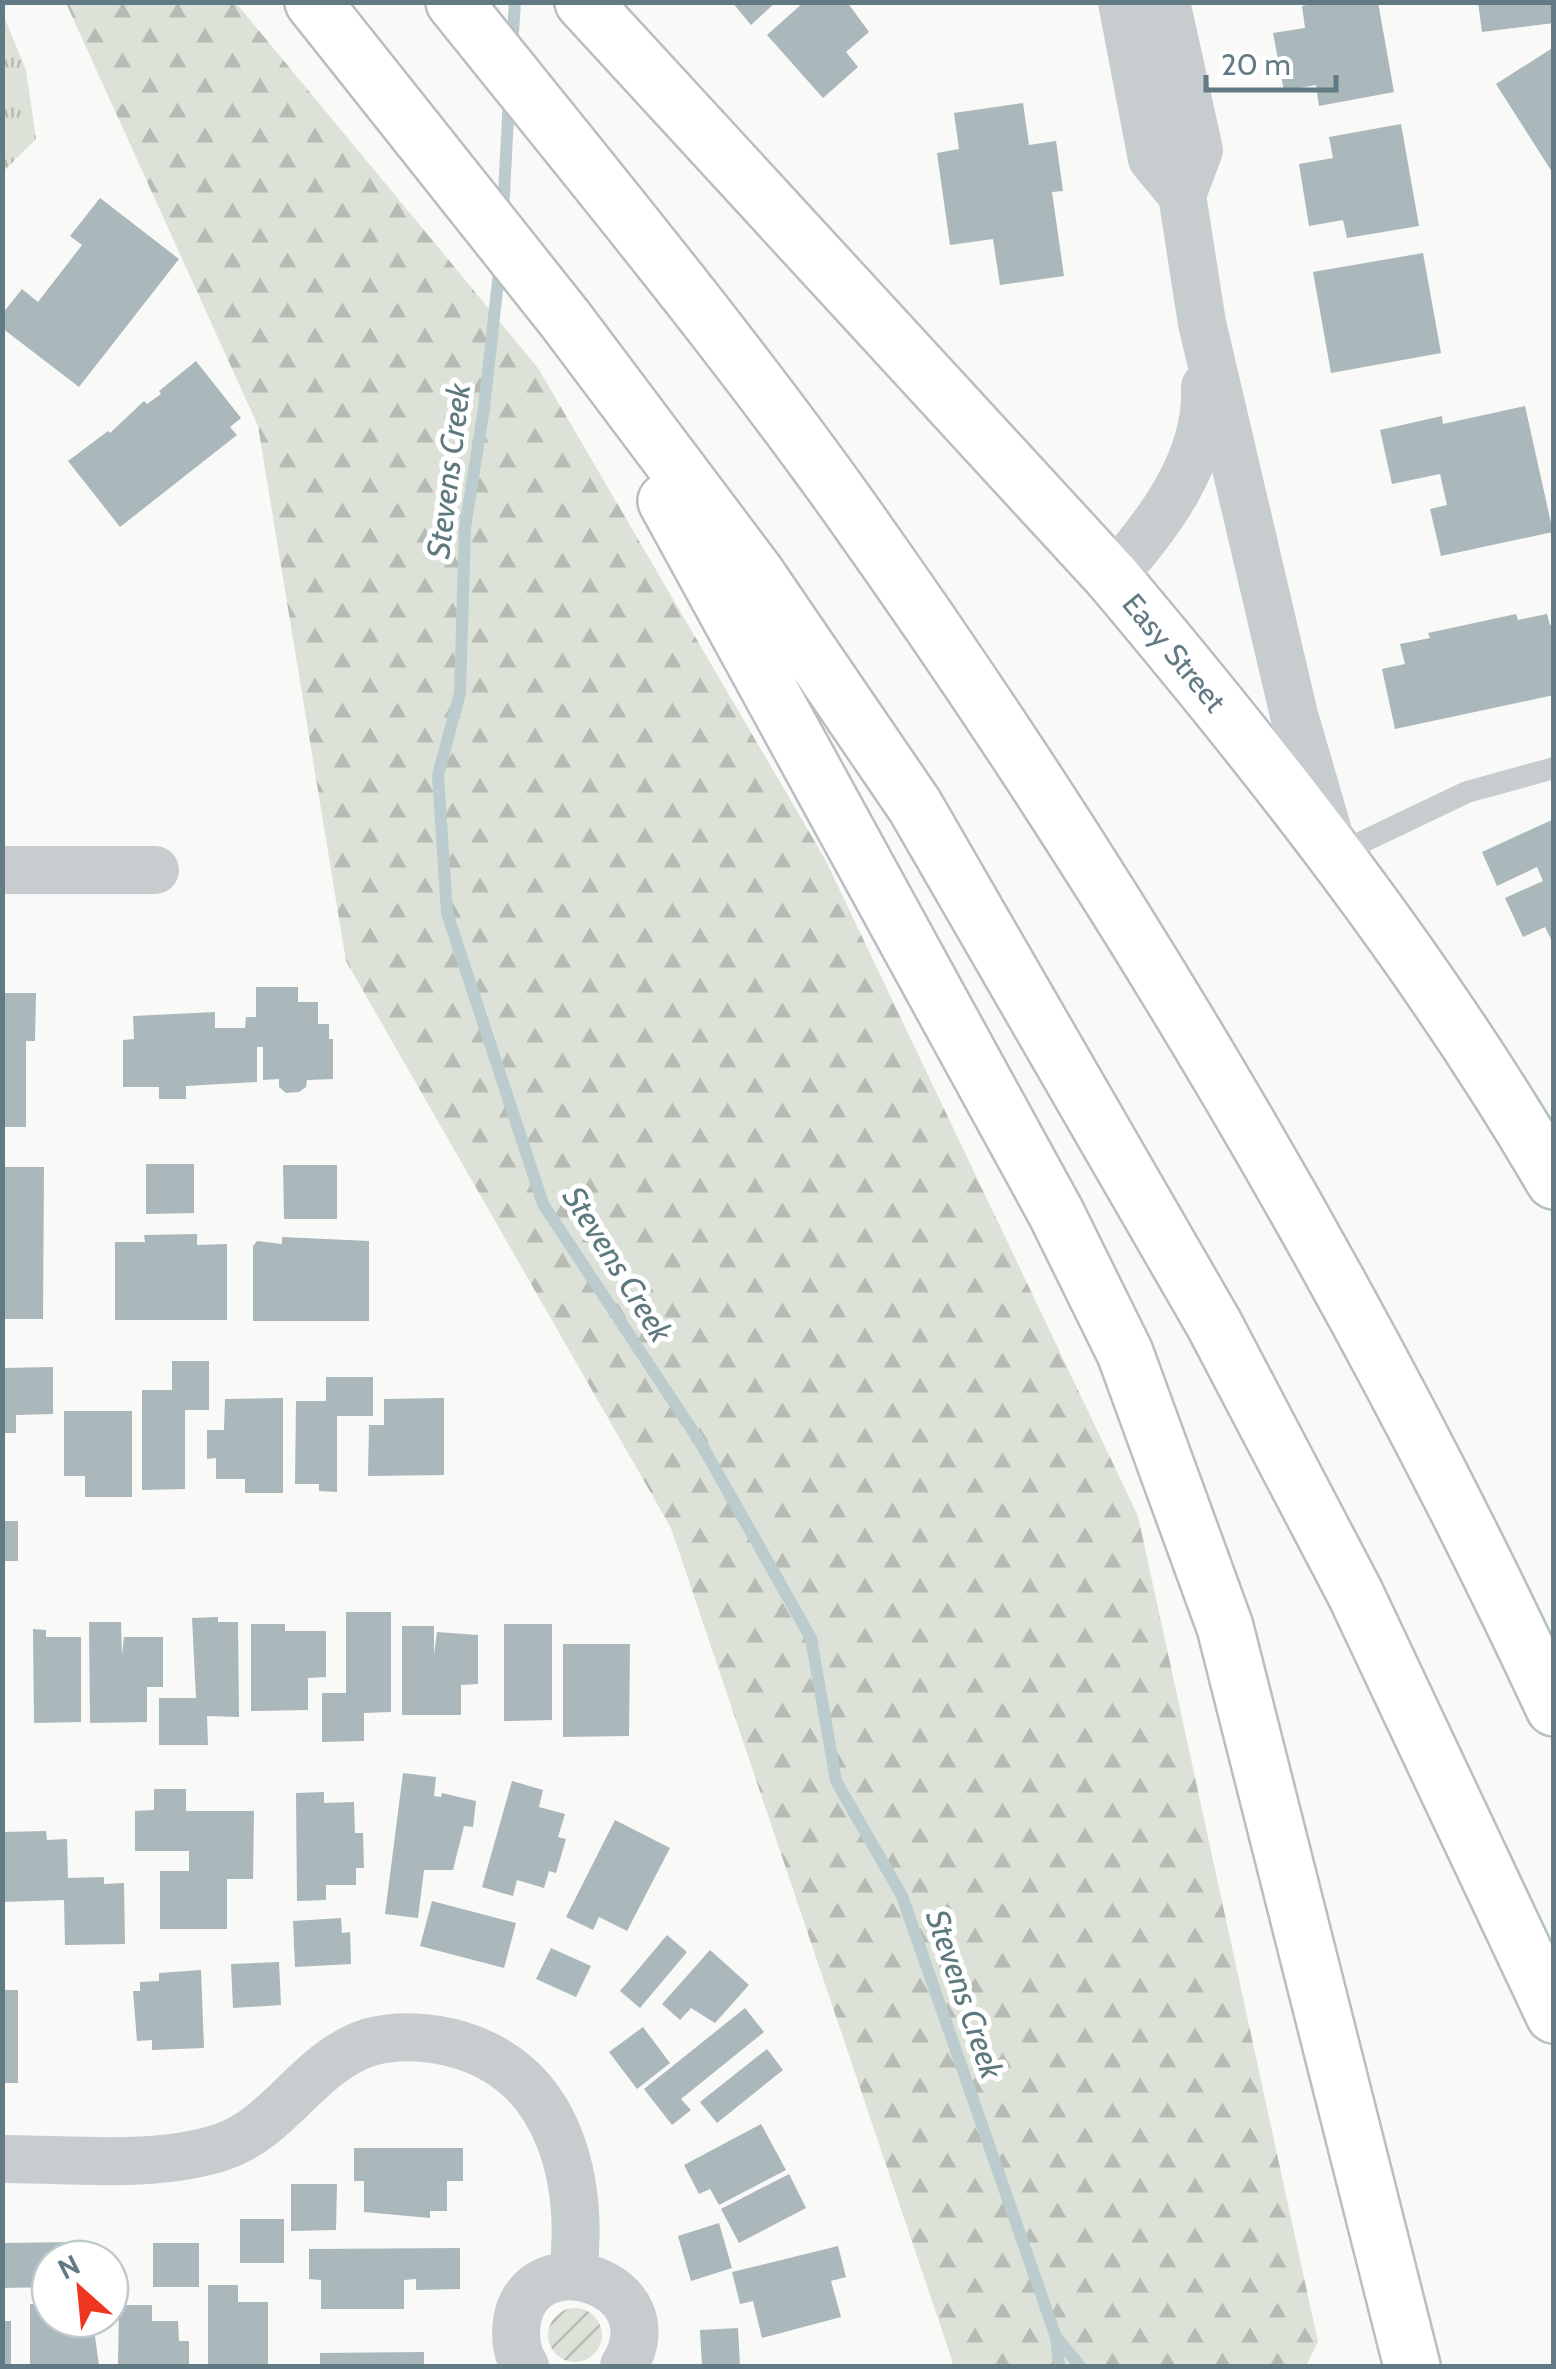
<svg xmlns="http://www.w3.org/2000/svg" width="1556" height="2369" font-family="Cabin,sans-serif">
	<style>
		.grass { fill: url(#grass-tufts) }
		.forest { fill: url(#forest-firs) }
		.garden { fill: url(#garden-furrows) }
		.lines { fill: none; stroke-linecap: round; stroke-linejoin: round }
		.stream { stroke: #bcccce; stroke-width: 12 }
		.building { fill: #aab7bb }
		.secondary-casing { stroke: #b6bec2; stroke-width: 60 }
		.highway-casing { stroke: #b9bec0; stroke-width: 60 }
		.lane { stroke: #c7cccf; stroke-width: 22 }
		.street { stroke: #c7cccf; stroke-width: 48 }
		.secondary { stroke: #fff; stroke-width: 55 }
		.highway { stroke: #fff; stroke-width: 55 }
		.labels { text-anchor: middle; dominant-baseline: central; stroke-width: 10; stroke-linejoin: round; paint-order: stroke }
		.street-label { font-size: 30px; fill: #627a84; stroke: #fff }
		.water-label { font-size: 32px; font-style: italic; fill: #5d797e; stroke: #fff }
	</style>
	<defs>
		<pattern id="grass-tufts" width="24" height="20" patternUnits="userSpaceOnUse" patternTransform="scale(2.5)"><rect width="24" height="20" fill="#dce2d7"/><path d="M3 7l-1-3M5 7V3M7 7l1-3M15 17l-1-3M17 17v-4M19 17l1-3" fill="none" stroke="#b6bcb4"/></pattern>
		<pattern id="forest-firs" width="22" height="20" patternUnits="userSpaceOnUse" patternTransform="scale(2.5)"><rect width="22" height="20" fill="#dce2d7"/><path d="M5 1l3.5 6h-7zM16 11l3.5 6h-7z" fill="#b6bcb4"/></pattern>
		<pattern id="garden-furrows" width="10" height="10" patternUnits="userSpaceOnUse" patternTransform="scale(2.5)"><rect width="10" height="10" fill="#dce2d7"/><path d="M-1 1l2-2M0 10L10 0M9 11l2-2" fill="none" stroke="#b6bcb4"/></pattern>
	</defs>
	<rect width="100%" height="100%" fill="#f9f9f7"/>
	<path class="grass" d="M2,12L26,70L36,139L3,172Z"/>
	<path class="forest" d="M66,3H236L538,368L825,859L1138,1516L1318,2342L1306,2366H954L671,1528L346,961L258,426Z"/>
	<path class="garden" d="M548 2335a27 27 0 1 1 54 0a27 27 0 1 1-54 0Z"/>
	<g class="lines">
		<path class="stream" d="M512,48L515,2
			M503,213L509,98
			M500,263L484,408L465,528L460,693L438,775L447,913L543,1204L700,1442L811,1638L836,1781L902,1896L1056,2337L1059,2366
			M1056,2337L1080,2366"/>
	</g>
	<path class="building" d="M732,2H776L751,25Z
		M804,2H847L869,32L846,52L858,67L823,98L767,35Z
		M1320,2H1378L1394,92L1319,106L1316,85L1284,91L1273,33L1305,28L1302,6Z
		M1478,2H1554V23L1482,32Z
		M1554,47V175L1496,84Z
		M1023,103L1029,145L1056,141L1063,191L1052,192L1064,276L1000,285L993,239L950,245L937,153L959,149L954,113Z
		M1401,124L1419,226L1347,238L1343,220L1309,226L1299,164L1333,158L1329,137Z
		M100,198L179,259L79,387L2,328V314L22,289L38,302L82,245L70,236Z
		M1423,253L1441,353L1331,373L1313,272Z
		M196,361L241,418L230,427L237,435L120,527L68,461L108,431L110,433L144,401L147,404L161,394L159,391Z
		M1525,406L1553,532L1441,556L1430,509L1447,505L1440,474L1392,484L1380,430L1442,416L1443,424Z
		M1516,614L1518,620L1547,614L1550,625L1554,624V695L1395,729L1382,669L1405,664L1400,644L1430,638L1428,633Z
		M1554,819V945L1545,927L1523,937L1505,898L1543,881L1537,867L1497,886L1482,852Z
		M256,987H298V1002H318V1024H329V1039H333V1079L307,1080L306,1087L299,1092L286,1093L279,1087V1079L263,1080V1047H257V1082L186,1086V1099H159V1087H123V1040L134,1039L133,1016L215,1012V1028H245L246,1017H256Z
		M2,993H36L35,1041H26V1127H2Z
		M146,1164H194V1213L146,1214Z
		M283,1165H337V1219H284Z
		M2,1167H44L43,1319H2Z
		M197,1234V1245L227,1244V1320H115V1242H145L144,1235Z
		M282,1237L369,1241V1321H253V1246L257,1241L282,1244Z
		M172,1361H209V1410H185V1489L142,1490V1390H172Z
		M53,1367V1414L16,1415V1433H2V1368Z
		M326,1377H373V1416H337V1492L319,1491V1484H295L296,1401H326Z
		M283,1398V1493H245V1479H216V1458L207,1459V1430H224L225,1399Z
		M444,1398V1475L368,1476L369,1425H384V1399Z
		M64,1411H132V1497H85V1476H64Z
		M2,1521H18V1561H2Z
		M346,1612H391V1712L364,1713V1741L322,1742V1693H346Z
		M218,1617V1622H238L239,1717L207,1716L208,1745H159V1698H196L192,1618Z
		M89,1622H121L122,1656L124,1637H163V1687H147V1722L90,1723Z
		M251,1624H285V1631H326V1677L308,1678V1710L251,1711Z
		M504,1624H552V1720L504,1721Z
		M402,1626H434V1655L437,1632L478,1635V1684L461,1685V1715H402Z
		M33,1629L46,1630V1637H81V1722L34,1723Z
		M563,1644H630L629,1736L563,1737Z
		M403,1773L436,1777L434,1796L441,1797L442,1793L476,1801L473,1827L464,1826L453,1870H424L418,1918L385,1914Z
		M512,1781L543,1790L539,1807L565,1814L558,1837L566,1839L556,1873L549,1871L544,1888L517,1880L513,1896L482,1887Z
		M154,1789H186V1811H254L253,1879H227V1929H160V1871H189V1851H135V1811L154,1810Z
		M324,1792V1803L354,1802L355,1833H363L364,1868H356V1885H326V1900L297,1901L296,1793Z
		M615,1820L670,1848L627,1931L599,1917L593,1930L566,1917Z
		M46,1831L47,1840L67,1839L68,1878L104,1877V1884L124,1883L125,1944L65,1945L64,1900L2,1902V1832Z
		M432,1901L516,1923L504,1968L420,1946Z
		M341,1918L342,1933L350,1932L351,1964L295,1967L293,1921Z
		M667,1935L687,1952L640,2008L620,1991Z
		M551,1948L591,1966L576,1997L536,1979Z
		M710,1950L749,1985L715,2023L691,2008L680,2020L662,2004Z
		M279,1962L281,2005L233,2008L231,1964Z
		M201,1970L204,2048L152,2050V2040L137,2041L133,1991H140V1982L159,1981V1973Z
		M2,1990H18V2083H2Z
		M745,2008L764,2032L681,2099L691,2110L672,2125L644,2089Z
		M643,2027L670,2063L637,2089L609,2052Z
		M767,2049L783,2070L717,2123L700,2102Z
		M761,2124L786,2170L719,2205L710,2189L699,2194L684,2165Z
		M354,2148H463V2181H447V2211H430V2218L364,2212V2181H354Z
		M789,2174L806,2208L739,2243L721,2209Z
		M291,2184H337L336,2230L291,2231Z
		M240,2219H284V2263H240Z
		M719,2223L732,2268L691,2281L678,2236Z
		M76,2242V2259H50V2287L2,2288V2243Z
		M153,2243H199V2287H153Z
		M838,2246L846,2277L831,2281L841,2317L762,2338L753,2301L740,2304L732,2272Z
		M460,2248V2289L416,2290V2279L404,2280V2309H321V2280L309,2279V2249Z
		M208,2285H238V2302H268V2366H208Z
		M30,2304H50V2319L93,2321L99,2366H30Z
		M119,2305H152V2321H178L179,2341H189V2366H118Z
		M2,2321H11V2366H2Z
		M738,2328L740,2366H702L700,2330Z
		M424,2352V2366H320V2353Z"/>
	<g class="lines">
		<defs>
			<g id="secondary">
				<path id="s1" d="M1112,577C1272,767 1429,966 1554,1181"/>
			</g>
			<path id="highway" d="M313,2L565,319L756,573L915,806L1214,1324L1355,1593L1554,2015
				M454,2C588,169 726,335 851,510C1116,882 1361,1293 1554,1708
				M583,2L1112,577
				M666,501L1056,1213L1125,1353L1225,1627L1412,2366"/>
		</defs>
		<use href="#secondary" class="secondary-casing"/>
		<use href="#highway" class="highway-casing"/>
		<path class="lane" d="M1335,855L1467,792L1554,768"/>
		<path class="street" d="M1122,2L1152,159L1182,195
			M1166,2L1199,150L1182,195L1202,323L1294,715L1331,842
			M1112,577C1159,524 1208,460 1205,387
			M2,870H155
			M2,2159C73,2159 154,2169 222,2147C281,2127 309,2061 370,2042C399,2034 433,2037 460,2045C561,2075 584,2182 573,2275
			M525,2366C516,2353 515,2337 517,2321C531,2237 674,2283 624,2366"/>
		<use href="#secondary" class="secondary"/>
		<use href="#highway" class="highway"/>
	</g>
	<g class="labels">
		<g class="street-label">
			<text stroke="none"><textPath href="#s1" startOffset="98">Easy Street</textPath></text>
		</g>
		<g class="water-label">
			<text transform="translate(448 471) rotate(-83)">Stevens Creek</text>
			<text transform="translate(618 1264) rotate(58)">Stevens Creek</text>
			<text transform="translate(965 1994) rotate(71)">Stevens Creek</text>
		</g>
	</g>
	<rect width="1556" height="2369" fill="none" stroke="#627a84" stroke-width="10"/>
	<g transform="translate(80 2289) rotate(333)"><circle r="48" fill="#ffffff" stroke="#c0cace" stroke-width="2.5"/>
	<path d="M0-8L18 38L0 25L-18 38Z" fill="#f03620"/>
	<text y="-15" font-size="28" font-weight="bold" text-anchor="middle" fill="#627a84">N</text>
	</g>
	<path d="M1206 75v15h130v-15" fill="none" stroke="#627a84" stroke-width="5"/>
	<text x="1221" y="75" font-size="30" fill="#627a84" stroke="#ffffff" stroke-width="8" paint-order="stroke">20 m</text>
</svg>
